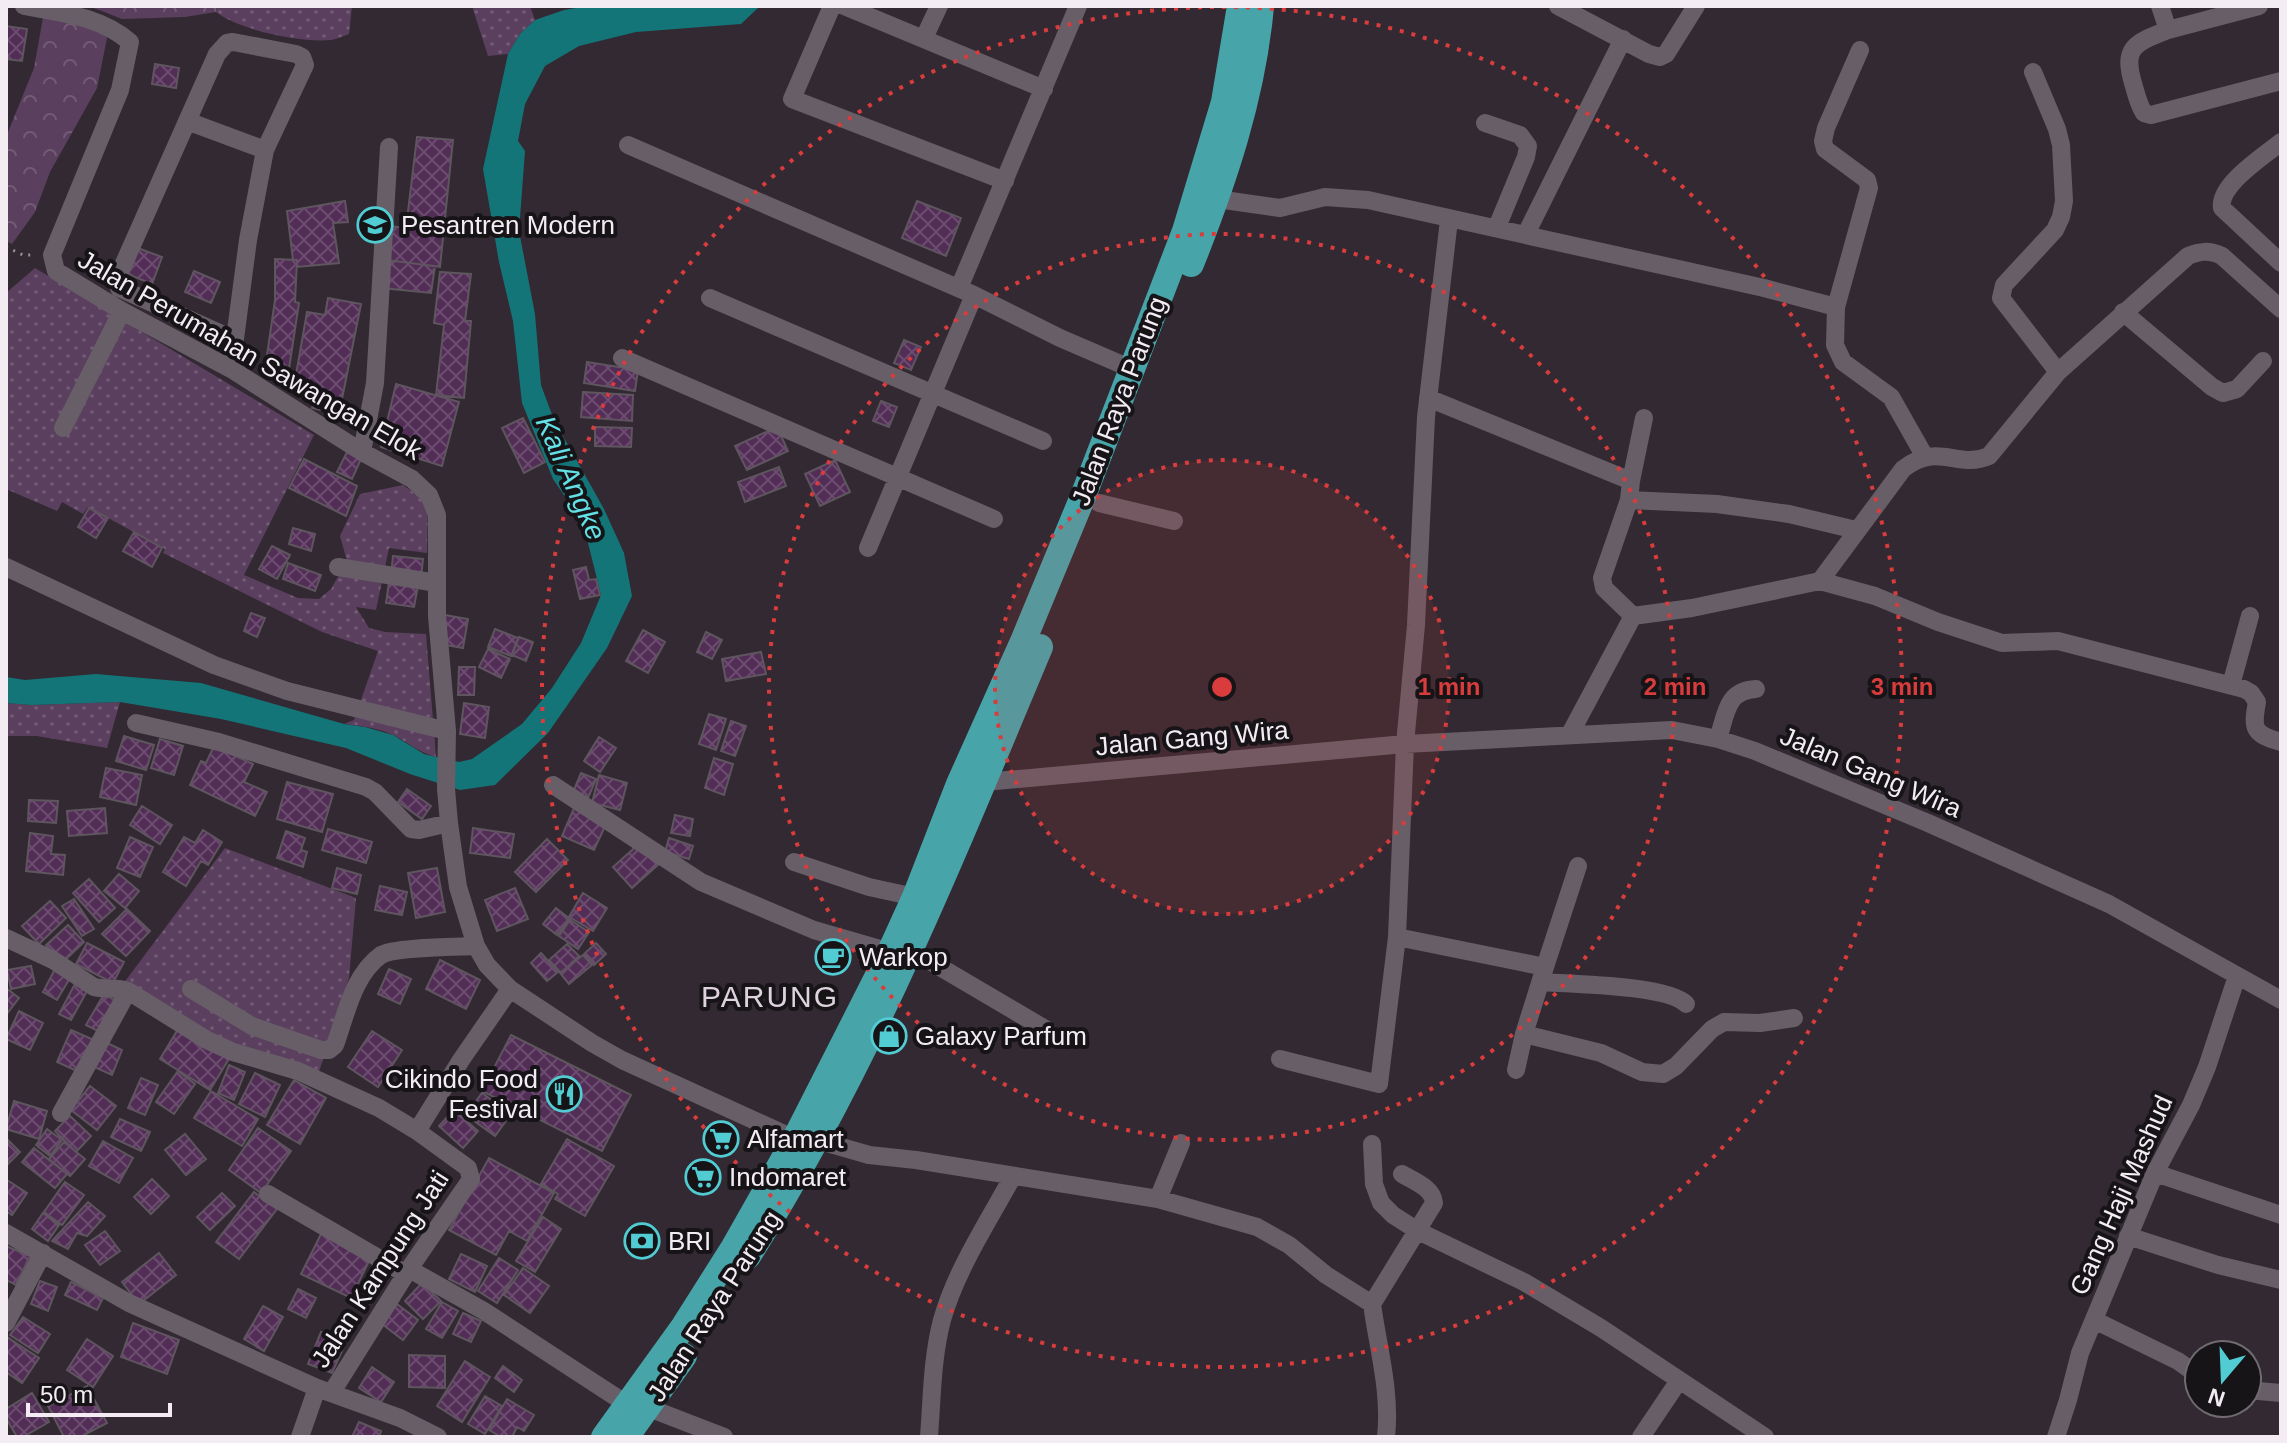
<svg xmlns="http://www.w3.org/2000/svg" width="2287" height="1443" font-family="Arial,sans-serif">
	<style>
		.grass { fill: url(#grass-dots) }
		.forest { fill: url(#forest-crowns) }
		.water { fill: #147579 }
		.building { fill: url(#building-cross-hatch); stroke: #5e555f; stroke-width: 2 }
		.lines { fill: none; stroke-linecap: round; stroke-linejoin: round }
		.path { stroke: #989198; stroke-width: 3; stroke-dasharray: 2 6; stroke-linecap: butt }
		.minor { stroke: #675e68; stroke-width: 18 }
		.highway { stroke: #47a5aa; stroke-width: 26 }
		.ring { fill: none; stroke: #d93c3c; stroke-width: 4; stroke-dasharray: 4 8 }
		.labels { text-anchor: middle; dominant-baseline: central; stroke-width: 8; stroke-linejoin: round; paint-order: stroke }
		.poi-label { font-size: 26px; fill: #f3edf3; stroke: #171418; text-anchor: start }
		.street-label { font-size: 26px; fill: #f3edf3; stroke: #171418 }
		.water-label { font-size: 28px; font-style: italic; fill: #62e1e7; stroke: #171418 }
		.quarter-label { font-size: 30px; letter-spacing: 2px; fill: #ddd2de; stroke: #171418 }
		.centre { fill: #d93c3c; stroke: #171418; stroke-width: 4 }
		.ring-label { font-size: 24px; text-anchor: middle; font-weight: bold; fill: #d93c3c; stroke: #171418; stroke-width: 8; stroke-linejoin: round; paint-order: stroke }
	</style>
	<defs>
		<pattern id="grass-dots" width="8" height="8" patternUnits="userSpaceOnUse" patternTransform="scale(2)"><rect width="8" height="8" fill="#5b3f5e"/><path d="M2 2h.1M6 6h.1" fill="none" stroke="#735b76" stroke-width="1.8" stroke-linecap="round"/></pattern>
		<pattern id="forest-crowns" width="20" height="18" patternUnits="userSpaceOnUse" patternTransform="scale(2)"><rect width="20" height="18" fill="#5b3f5e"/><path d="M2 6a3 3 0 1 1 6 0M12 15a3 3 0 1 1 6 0" fill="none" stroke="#735b76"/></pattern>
		<pattern id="building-cross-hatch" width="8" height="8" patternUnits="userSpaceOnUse" patternTransform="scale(2)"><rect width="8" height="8" fill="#522d56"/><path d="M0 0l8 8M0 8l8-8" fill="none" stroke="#6b4c6f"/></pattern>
	</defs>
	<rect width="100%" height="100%" fill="#322932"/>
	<path class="grass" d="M217,6H352L349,34C343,36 337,39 331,40C301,43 239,30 216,12Z
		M472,6H530L535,20L520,34L508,54L488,56Z
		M35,268L314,435L244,575L298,598L319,599L331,589L347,561L340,536L360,494L403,485L428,503L427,553L389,548L376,610L356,607L369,628L385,632L426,634L436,757C420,753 409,743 395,736C380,728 361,726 344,724L354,720L378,651L322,632L163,553L165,549L88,507L83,514L62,502L57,511L6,489V293Z
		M120,702L107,748L37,736H6V703L31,705Z
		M225,848L356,898L349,978L318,1075L229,1045L123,984Z"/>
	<path class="forest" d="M89,6H217L216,12L185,17L122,19Z
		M44,12L108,33L97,88L50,172L35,212L12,244L6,241V137L34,68Z"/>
	<path class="water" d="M588,6H760L741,24L636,32L579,46L545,66L525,104L518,141L525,151L519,231L535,314L541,385L554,420L604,509L624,553L632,596L607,648L548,733L495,785L460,790L410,774L346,748L221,719L120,702L31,705L6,703V677L25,680L96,674L201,683L344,724L365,727L393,735L424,754L436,757L459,762L472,759L522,724L552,688L581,643L601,595L583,523L553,479L522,403L513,321L499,262L483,169L508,54L520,34L535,20L564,10Z"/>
	<path class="building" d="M6,26L27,29L22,61L6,59Z
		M155,64L179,68L176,88L152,84Z
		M417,137L453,140L440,267L386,260L390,226L406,228Z
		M345,201L348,222L333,223L339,263L297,267V260H293L287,211Z
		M917,201L961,218L946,256L902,238Z
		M135,247L162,257L152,284L125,273Z
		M275,259L297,260L295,302L299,303L287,382L264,376L275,300Z
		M386,260L435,266L431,293L382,288Z
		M194,271L220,282L211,303L185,292Z
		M440,272L471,274L465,321H471L464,398L436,395L444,325L434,323Z
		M328,298L361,304L339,414L312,408L315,393L294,386L307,312L325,315Z
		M904,340L921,347L911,370L894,363Z
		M587,362L638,370L635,391L584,383Z
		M396,384L459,402L442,466L381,447Z
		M583,392L633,395L632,421L581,417Z
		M881,401L897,407L889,427L873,421Z
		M523,418L545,462L524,473L502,428Z
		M595,427L632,428L631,447L595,446Z
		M777,427L788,451L747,470L735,446Z
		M347,452L361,459L352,479L337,472Z
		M304,459L357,486L346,516L289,488Z
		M835,460L850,492L820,506L805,474Z
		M779,467L786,486L745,502L738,482Z
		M89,508L108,518L96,538L78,527Z
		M293,528L315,534L311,551L289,544Z
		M134,532L162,548L152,567L123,551Z
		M272,546L290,555L277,579L259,569Z
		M393,556L423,559L421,578L391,575Z
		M288,563L321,575L315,591L283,579Z
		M586,567L589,580L596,579L600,595L580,599L573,570Z
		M389,582L418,586L414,607L386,603Z
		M251,613L265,618L257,637L244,631Z
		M445,615L468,619L463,648L440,644Z
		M495,629L518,638L511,656L488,647Z
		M643,630L665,642L648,673L626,661Z
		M706,632L722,640L712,659L697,652Z
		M519,637L533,642L526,661L512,655Z
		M488,649L510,659L501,678L479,667Z
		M761,652L766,674L726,681L722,659Z
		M459,667H475L474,695H458Z
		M464,703L489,707L485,738L460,734Z
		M709,714L726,719L716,750L699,744Z
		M731,721L746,726L735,756L721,751Z
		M124,736L154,745L146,770L116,761Z
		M599,737L616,748L600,772L584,761Z
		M160,739L183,746L174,775L151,768Z
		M214,746L253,764L244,782L267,792L255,816L190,785L201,761L206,763Z
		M714,758L733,764L724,795L705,788Z
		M106,768L142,775L136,805L100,797Z
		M581,773L596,779L588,798L573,792Z
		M599,775L627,783L620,810L592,803Z
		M287,782L333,794L322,832L277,819Z
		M407,789L431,806L422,819L398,802Z
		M29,800L58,801L56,823L28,821Z
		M142,806L172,825L160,844L130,825Z
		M105,808L107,833L69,836L67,811Z
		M574,808L607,822L594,850L562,836Z
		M675,815L693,819L690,836L671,833Z
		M473,828L514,834L510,858L470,853Z
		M328,829L372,842L366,863L322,850Z
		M203,830L222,842L208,865L201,861L186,886L163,872L184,837L195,843Z
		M286,831L305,838L301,850L307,852L303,867L277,858Z
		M30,833L53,836L51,854L65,855L63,875L26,871Z
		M130,837L153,847L140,877L117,868Z
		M669,838L693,846L689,859L665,852Z
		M547,839L568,860L536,892L515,872Z
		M640,843L659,864L632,888L613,867Z
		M337,868L361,875L357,894L332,888Z
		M437,868L445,912L416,918L408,873Z
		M119,874L139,891L125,908L104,891Z
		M89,879L115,908L99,922L73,893Z
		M380,886L407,892L402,915L375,910Z
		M515,888L528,919L497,931L485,900Z
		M583,893L607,908L593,931L569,917Z
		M74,899L94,929L82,936L62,906Z
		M50,901L66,918L39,944L22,926Z
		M556,908L570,919L557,935L543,924Z
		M127,909L150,931L126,956L102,934Z
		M570,920L589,932L578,949L559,936Z
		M68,925L84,942L62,963L46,945Z
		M87,943L124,962L113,983L76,964Z
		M596,943L606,954L594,965L584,954Z
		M567,944L579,956L561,973L549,960Z
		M541,953L558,972L547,981L531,963Z
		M583,955L592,965L569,984L560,973Z
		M440,960L480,980L466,1009L426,989Z
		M31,966L35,984L11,989L7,970Z
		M55,969L70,978L57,1000L43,992Z
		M389,969L411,979L400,1004L378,994Z
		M75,984L87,991L71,1020L59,1014Z
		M6,988L19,998L6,1015Z
		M104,994L116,1001L98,1031L86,1025Z
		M19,1011L43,1023L30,1050L6,1039Z
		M180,1026L230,1057L210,1090L160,1059Z
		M71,1030L94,1040L79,1072L57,1062Z
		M372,1031L402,1050L378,1087L348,1067Z
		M511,1035L631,1095L602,1151L482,1091Z
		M103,1041L122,1050L112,1075L92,1066Z
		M229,1065L245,1072L234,1100L218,1093Z
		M178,1071L195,1084L174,1114L156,1102Z
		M255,1073L280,1085L265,1117L239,1104Z
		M141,1078L158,1085L145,1115L128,1108Z
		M294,1080L326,1098L300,1144L267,1125Z
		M90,1086L116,1106L97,1130L71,1110Z
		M211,1091L258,1119L242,1146L194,1118Z
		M482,1093L511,1114L495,1136L466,1115Z
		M14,1101L47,1111L39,1139L6,1129Z
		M454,1110L478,1131L463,1148L439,1126Z
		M70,1116L91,1136L76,1152L55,1131Z
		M120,1119L150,1132L141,1151L111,1137Z
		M258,1128L291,1151L261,1193L229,1170Z
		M47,1129L62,1140L50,1156L36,1145Z
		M185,1134L206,1159L186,1175L165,1150Z
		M6,1138L20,1152L6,1166Z
		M567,1139L614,1166L585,1216L555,1199L558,1194L541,1184Z
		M103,1141L133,1158L119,1183L89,1166Z
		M64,1142L85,1159L70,1176L49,1159Z
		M34,1148L67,1174L55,1188L22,1162Z
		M489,1158L554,1193L527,1241L509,1231L496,1255L449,1230Z
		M152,1179L169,1196L151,1214L134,1197Z
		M7,1180L27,1193L12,1215L6,1211Z
		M65,1182L84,1195L62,1225L44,1212Z
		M254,1192L277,1209L239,1259L216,1242Z
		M222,1193L235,1206L210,1230L197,1217Z
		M88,1202L105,1216L87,1236L77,1233L68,1249L52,1241Z
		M43,1213L59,1225L48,1241L32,1229Z
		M543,1217L561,1229L535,1272L516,1261Z
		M323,1230L372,1255L351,1298L301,1274Z
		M105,1231L120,1251L100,1265L85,1245Z
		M6,1246L30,1256L16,1285L6,1280Z
		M159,1253L176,1275L139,1304L122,1282Z
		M461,1254L487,1266L475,1292L449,1279Z
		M499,1258L518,1270L497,1303L478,1291Z
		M523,1268L549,1286L530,1313L504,1295Z
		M40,1281L57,1287L48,1311L31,1304Z
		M71,1282L103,1298L97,1310L65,1295Z
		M422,1283L441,1301L423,1319L405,1301Z
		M298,1289L316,1298L306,1318L288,1309Z
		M442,1302L458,1311L442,1338L426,1329Z
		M397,1304L418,1320L403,1340L382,1324Z
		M263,1306L283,1317L264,1351L244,1339Z
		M463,1313L481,1321L471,1342L453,1334Z
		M23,1317L50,1334L38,1353L10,1335Z
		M133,1323L179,1340L167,1374L121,1357Z
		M321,1332L346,1342L332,1373L308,1364Z
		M7,1337L39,1358L22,1383L6,1372Z
		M87,1339L113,1356L93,1387L67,1370Z
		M409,1355L445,1356V1388L409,1387Z
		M465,1361L490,1377L462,1422L437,1406Z
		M503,1366L522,1380L514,1392L495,1378Z
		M372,1367L394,1382L381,1402L359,1388Z
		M87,1386L107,1423L80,1437H64L48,1406Z
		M32,1393L49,1422L23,1437H17L6,1418V1409Z
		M485,1396L502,1406L485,1434L468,1424Z
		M507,1399L534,1415L524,1431L517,1427L512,1437H501L489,1430Z
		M359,1422L381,1431L379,1437H352Z"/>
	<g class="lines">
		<path class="path" d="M6,247L23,255H33"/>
		<path class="minor" d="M24,6C62,13 100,16 130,42L120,90L52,255L56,271L122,311L231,369L362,452L412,479L429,495L437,515V616L447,731L446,789L449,823L458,887L476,946L487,965L510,989L592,1043L622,1060L795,1139
			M832,6L792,99L1005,181
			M844,6L1044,89
			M1558,6L1649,54L1660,57L1666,54L1696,6
			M2160,6L2168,30L2259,6
			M2168,30C2136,43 2122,46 2133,83C2136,93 2138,104 2144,113L2151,115L2281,81
			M924,38L939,6
			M1860,50L1826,128L1823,141L1825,149L1867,180L1869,188L1836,307L1835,345L1843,362L1891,397L1925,457
			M2033,72L2057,129L2061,145L2064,201L2061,217L2055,230L2004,285L2001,298L2058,372
			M187,121L265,150
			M1485,123L1520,135L1528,146L1526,157L1497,227
			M2281,142C2264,156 2218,185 2222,208L2281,263
			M628,145L974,295L1060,338L1132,369
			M1217,199L1280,208L1325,197L1368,200L1764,288L1836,307
			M1526,234L1623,39
			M959,288L1078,6
			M710,298L1043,441
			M2123,312L2212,387L2223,393L2237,389L2263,361
			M622,358L994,519
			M231,369L248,240L265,150L305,65L302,57L296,54L233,42L227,43L217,54L117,279L119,288L235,340
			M1428,398L1631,481L1629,500L1602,578L1604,588L1633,616
			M63,428L122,311
			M362,452L375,383L389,147
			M1631,481L1644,418
			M1629,500L1717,504L1789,514L1856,530
			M1099,503L1174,521
			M868,548L974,295
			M6,567L214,665L287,691L447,731
			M338,567L437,583
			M1820,581L1875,596L1938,622L2002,643L2058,641L2244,689L2251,693L2257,702C2252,729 2253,734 2281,742
			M1633,616L1692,608L1820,581L1903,469C1939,441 1957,470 1989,456L2058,372L2188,256C2200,251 2209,250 2222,256L2281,309
			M2231,685L2250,616
			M136,723L219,742L366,787L375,792L411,829L419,830L449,823
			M1570,734L1633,616
			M1718,739C1726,715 1726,690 1756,689
			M974,783L1405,744L1672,730L1718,739L1755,751L1928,823L2109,904L2281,1000
			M553,785L701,882L814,930L890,952
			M794,862L869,887L915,897
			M1397,937L1545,967L1524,1034L1516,1070
			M6,938L53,960L94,987C105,990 116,987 128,991L207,1040L233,1052L298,1071L379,1108L417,1131
			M911,950L1047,1030
			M1545,967L1578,866
			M1541,982C1571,984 1667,985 1686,1004
			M191,989L252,1026L321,1050H329L335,1045C346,1015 353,975 381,955C394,947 457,947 476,946
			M1524,1034L1601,1053L1642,1072L1663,1074L1676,1066L1712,1029L1724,1022L1760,1023L1794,1018
			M1280,1059L1379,1084L1397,937L1405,744L1416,625L1426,417L1449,220
			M61,1113L128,991
			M817,1140L869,1155L916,1160L1158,1199L1257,1227L1289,1245L1326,1275L1372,1304C1378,1348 1391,1392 1386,1437
			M1372,1144L1374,1184L1381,1203L1393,1215L1418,1231L1524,1282L1601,1328L1765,1437
			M2155,1173L2281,1215
			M268,1194L406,1274
			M1158,1199L1181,1143
			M6,1233L129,1303L317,1388L400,1418L438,1437
			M2128,1236L2218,1265L2281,1280
			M409,1269L484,1311L628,1405
			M1372,1304L1434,1203C1433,1188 1414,1181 1402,1174
			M2094,1320L2178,1361L2199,1376
			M6,1323L43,1253
			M2247,1390L2281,1393
			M332,1392L409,1269L471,1179L468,1168L417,1131L461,1060L510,989
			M649,1408L724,1437
			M300,1437L317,1388
			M929,1437C932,1398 932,1358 942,1320C956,1270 988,1222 1013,1176
			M1641,1437L1678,1382
			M2056,1437L2068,1400L2080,1353L2155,1173L2191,1105L2207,1067L2237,976"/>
		<path class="highway" d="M1191,264C1224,181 1253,96 1261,6
			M748,1256C869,1065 953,854 1040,647
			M604,1437L684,1326L734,1247L795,1139L890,952L915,897L959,784L1024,639L1084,494L1185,231L1224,102L1240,6
			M626,1437L684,1356"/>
	</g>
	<circle cx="1222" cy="687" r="227" fill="#d93c3c" fill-opacity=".12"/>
	<g class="ring">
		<circle cx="1222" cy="687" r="227"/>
		<circle cx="1222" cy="687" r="453"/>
		<circle cx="1222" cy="687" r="680"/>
	</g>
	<defs>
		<symbol id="school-ring" viewBox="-11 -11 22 22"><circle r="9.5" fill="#171418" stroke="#51ccd2" stroke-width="1.5"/><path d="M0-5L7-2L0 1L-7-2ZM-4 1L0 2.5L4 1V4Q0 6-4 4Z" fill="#51ccd2"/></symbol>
		<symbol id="cafe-ring" viewBox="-11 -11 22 22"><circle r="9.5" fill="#171418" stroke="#51ccd2" stroke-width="1.5"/><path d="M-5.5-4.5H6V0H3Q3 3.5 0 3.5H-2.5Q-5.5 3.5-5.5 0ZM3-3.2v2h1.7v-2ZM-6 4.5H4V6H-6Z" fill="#51ccd2"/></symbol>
		<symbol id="shop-ring" viewBox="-11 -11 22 22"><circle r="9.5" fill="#171418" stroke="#51ccd2" stroke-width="1.5"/><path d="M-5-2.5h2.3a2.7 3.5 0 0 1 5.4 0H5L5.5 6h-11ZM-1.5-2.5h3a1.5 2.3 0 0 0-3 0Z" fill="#51ccd2"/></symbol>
		<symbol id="restaurant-ring" viewBox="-11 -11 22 22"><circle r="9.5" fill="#171418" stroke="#51ccd2" stroke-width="1.5"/><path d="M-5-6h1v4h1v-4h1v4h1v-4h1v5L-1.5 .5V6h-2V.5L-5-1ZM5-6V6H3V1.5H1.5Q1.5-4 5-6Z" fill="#51ccd2"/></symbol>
		<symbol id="supermarket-ring" viewBox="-11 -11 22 22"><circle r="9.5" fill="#171418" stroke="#51ccd2" stroke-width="1.5"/><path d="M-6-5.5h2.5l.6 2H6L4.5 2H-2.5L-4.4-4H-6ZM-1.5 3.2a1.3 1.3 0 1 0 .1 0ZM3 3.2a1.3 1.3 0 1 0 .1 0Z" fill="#51ccd2"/></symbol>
		<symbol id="bank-ring" viewBox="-11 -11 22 22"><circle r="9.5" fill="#171418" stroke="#51ccd2" stroke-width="1.5"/><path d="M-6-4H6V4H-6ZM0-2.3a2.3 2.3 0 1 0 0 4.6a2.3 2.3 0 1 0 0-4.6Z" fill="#51ccd2"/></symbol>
	</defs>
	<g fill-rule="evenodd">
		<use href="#school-ring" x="355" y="205" width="40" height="40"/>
		<use href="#cafe-ring" x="813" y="937" width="40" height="40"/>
		<use href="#shop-ring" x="869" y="1016" width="40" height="40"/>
		<use href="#restaurant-ring" x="544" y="1074" width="40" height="40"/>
		<use href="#supermarket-ring" x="701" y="1119" width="40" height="40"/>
		<use href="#supermarket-ring" x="683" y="1157" width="40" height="40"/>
		<use href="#bank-ring" x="622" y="1221" width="40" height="40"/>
	</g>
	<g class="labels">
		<g class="poi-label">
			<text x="401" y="225">Pesantren Modern</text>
			<text x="859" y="957">Warkop</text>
			<text x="915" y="1036">Galaxy Parfum</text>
			<text x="538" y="1079" text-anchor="end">Cikindo Food<tspan x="538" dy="30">Festival</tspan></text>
			<text x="747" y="1139">Alfamart</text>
			<text x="729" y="1177">Indomaret</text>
			<text x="668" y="1241">BRI</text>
		</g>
		<g class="street-label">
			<text transform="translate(250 355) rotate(30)">Jalan Perumahan Sawangan Elok</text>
			<text transform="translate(1119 401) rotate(-69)">Jalan Raya Parung</text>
			<text transform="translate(1192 738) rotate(-5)">Jalan Gang Wira</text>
			<text transform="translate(1871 772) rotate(23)">Jalan Gang Wira</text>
			<text transform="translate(2121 1195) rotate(-66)">Gang Haji Mashud</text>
			<text transform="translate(380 1269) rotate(-57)">Jalan Kampung Jati</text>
			<text transform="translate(714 1306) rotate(-57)">Jalan Raya Parung</text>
		</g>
		<g class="water-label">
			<text transform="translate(571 478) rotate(66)">Kali Angke</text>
		</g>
		<g class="quarter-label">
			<text x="770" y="996">PARUNG</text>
		</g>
	</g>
	<circle cx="1222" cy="687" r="12" class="centre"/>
	<g class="ring-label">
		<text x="1449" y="695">1 min</text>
		<text x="1675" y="695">2 min</text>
		<text x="1902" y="695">3 min</text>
	</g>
	<rect width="2287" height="1443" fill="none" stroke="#f3edf3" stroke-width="16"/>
	<g transform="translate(2223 1379) rotate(199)"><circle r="38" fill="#171418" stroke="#6f6b70" stroke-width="2"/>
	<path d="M0-6L14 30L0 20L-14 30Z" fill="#51ccd2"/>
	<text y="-12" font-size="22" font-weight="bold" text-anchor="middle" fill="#f3edf3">N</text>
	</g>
	<path d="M28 1403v12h142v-12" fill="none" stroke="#f3edf3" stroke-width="4"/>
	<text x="40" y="1403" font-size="24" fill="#f3edf3" stroke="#171418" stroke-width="6" paint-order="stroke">50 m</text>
</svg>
